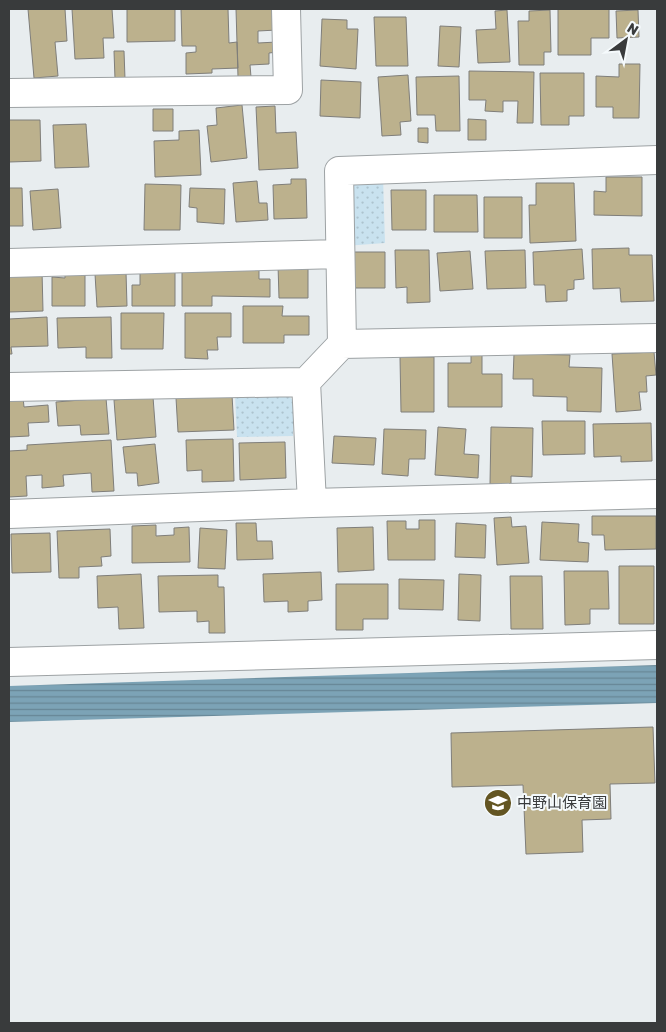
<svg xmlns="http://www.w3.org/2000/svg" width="666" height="1032" font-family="Rubik,'Noto Sans JP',sans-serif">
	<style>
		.grass { fill: url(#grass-dots) }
		.water { fill: url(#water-rules) }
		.building { fill: #bcb18d; stroke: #7f7e7a }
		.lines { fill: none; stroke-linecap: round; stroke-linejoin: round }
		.minor-casing { stroke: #9da2a4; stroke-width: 30 }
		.minor { stroke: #fff; stroke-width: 28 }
		.labels { text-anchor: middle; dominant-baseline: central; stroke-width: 4; stroke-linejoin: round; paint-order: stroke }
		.poi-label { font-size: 15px; fill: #393b3c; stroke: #f5fafc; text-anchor: start }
	</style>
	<defs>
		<pattern id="grass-dots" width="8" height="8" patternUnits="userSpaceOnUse" patternTransform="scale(1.25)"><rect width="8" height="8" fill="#c9e2ef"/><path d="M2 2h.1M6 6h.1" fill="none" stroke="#adc3ce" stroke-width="1.8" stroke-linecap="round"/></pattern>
		<pattern id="water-rules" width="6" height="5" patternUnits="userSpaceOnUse" patternTransform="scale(1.25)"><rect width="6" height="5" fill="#7ca3b6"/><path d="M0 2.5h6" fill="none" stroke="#678695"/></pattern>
	</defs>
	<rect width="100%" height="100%" fill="#e8edef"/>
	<path class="grass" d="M383,176L385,243L345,246L353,177Z
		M286,392L293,401V436L237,437L235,395Z"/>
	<path class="water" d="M657,665V703L9,722V686Z"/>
	<path class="building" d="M28,9H65L67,41L55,42L58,76L34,78Z
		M72,9H112L114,38H103L104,58L75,59Z
		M127,9H175V41L127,42Z
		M181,9H228L229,43L237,42L238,68L212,69V73L186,74V53L196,52V46H182Z
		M236,9H276L277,30L258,31V43L277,42L278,52L269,53V64L250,65L251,77H238Z
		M558,9H609V38H591V55H558Z
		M507,10L510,62L478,63L476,30L496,29L495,11Z
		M550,10L551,52H544V65H519L518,21H529V11Z
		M638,10L639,37L617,38L616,11Z
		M374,17H406L408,66H376Z
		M322,19L347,20V29H358L356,69L320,66Z
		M440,26L461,27L459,67L438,66Z
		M114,51H124L125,79H115Z
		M619,64H640L639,118H613V107H596V76L619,77Z
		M469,71L534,72L533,123H517L518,101H503V112L485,111L486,100H469Z
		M540,73H584V116H569V125H541Z
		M408,75L411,121L400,122L401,135L382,136L378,77Z
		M459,76L460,131H436L435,115H417L416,77Z
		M321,80L361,82L360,118L320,116Z
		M242,105L247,158L211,162L207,126L217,125L216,108Z
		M275,106L276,133L296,132L298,168L259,170L256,107Z
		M153,109H173V131H153Z
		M468,119L486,120V140H468Z
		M9,120H40L41,161L9,162Z
		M86,124L89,167L55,168L53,125Z
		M418,128H428V143L418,142Z
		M199,130L201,175L155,177L154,141L179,140V131Z
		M606,177H642V216L594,215V191L606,192Z
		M291,179H306L307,218L274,219L273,185L291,184Z
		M257,181L259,203H267L268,220L236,222L233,183Z
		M536,183H574L576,241L530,243L529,205H536Z
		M145,184L181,185L180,230H144Z
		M9,188H22L23,226H9Z
		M190,188L225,189L224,224L197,222V208L189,207Z
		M58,189L61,228L33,230L30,191Z
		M391,190H426V230H392Z
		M434,195H477L478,232H434Z
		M484,197H522V238H484Z
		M629,248V255H652L654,301L621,302L620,288L593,289L592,249Z
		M582,249L584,279L574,280V289L567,290V301L546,302L545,285H534L533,252Z
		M395,250H429L430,302L407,303V287L396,288Z
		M525,250L526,288L487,289L485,251Z
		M470,251L473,289L440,291L437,253Z
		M348,252H385V288H348Z
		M308,264V298H279L278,265Z
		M259,265V279H270V297L212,296V306H182V271Z
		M140,267L175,268V306H132V285H140Z
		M65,269H85V306H52V277L65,278Z
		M42,271L43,311L9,312V272Z
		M126,272L127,306L97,307L95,274Z
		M243,306H283L282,316H309V335H284V343H243Z
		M121,313H164L163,349H121Z
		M185,313H231V337H217L218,350H207L208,359L185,358Z
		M47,317L48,346L11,347L12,354H9V319Z
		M111,317L112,358H86V347L58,348L57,318Z
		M654,352L656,375L646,376L647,392H639L641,410L616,412L612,354Z
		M471,353H482V374H502V407H448V363H471Z
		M514,354L570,355L569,367L602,368L601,412L567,411V397L533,396V379H513Z
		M400,357H434V412H401Z
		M232,395L234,430L178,432L176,398Z
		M23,397L24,407L48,405L49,422L28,423L29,436L9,437V398Z
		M153,397L156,437L117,440L114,400Z
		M106,398L109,434L81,435L80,425L58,426L56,402Z
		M542,421H585V454L543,455Z
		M651,423L652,461L621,462V456L594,457L593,424Z
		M438,427L466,429L464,454L479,455L478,478L435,475Z
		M491,427L533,428L532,477L511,476V484H490Z
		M384,429L426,430L425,459H409L408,476L382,474Z
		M334,436L376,438L374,465L332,463Z
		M233,439L234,481L202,482V470L187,471L186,440Z
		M111,440L114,491L92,492L91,473L63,475L64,486L42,488V475L26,476L27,496L9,497V451L27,450V445Z
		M285,442L286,478L240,480L239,443Z
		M155,444L159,483L138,486L137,473H126L123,447Z
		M592,516H656V549L605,550L604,535H592Z
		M511,517L512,527L526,526L529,563L497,565L494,518Z
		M419,520H435V560H388L387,521H406V529H419Z
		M542,522L579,524L578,542L589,543L588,562L540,560Z
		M236,523H256L257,541H272L273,559L237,560Z
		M456,523L486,525L485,558L455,557Z
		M156,525V536L174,535V528L189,527L190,562L132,563V526Z
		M373,527L374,570L338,572L337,528Z
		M200,528L227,530L225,569L198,568Z
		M110,529L111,556L101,557L102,566L79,567V578H59L57,531Z
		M50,533L51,572L12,573L11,534Z
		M619,566H654V624H619Z
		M564,571H608L609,609H590V624L565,625Z
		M321,572L322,600L308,601V611L288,612V601L264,602L263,574Z
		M141,574L144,628L119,629L118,607L98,608L97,576Z
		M459,574L481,575L480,621L458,620Z
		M218,575V587H224L225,633H209V621L197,622V611L159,612L158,576Z
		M510,576H542L543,629H511Z
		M399,579L444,580L443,610L399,609Z
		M336,584H388V619H363V630H336Z
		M653,727L655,783L610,784L611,819L582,820L583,852L526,854L523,785L452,787L451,733Z"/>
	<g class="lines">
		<defs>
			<path id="minor" d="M9,93L288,90L286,9
				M657,160L339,171L342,344L657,338
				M9,263L340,254
				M306,382L312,503
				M9,387L306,382L342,344
				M9,514L312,503L657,494
				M9,662L657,645"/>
		</defs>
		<use href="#minor" class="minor-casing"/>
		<use href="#minor" class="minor"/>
	</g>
	<defs>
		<symbol id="school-disc" viewBox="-11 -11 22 22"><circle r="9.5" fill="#635522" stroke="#f5fafc"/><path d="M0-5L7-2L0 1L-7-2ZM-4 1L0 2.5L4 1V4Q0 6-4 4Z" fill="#fff"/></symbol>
	</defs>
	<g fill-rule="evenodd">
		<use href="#school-disc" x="482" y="787" width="32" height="32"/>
	</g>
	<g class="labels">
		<g class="poi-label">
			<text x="517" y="803">中野山保育園</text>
		</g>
	</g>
	<rect width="666" height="1032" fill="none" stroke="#393b3c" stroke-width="20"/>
	<g transform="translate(626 40) rotate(32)" stroke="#f5fafc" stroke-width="4" paint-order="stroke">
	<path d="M0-4L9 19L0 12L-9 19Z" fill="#393b3c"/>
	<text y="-8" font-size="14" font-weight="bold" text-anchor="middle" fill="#393b3c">N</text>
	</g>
</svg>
